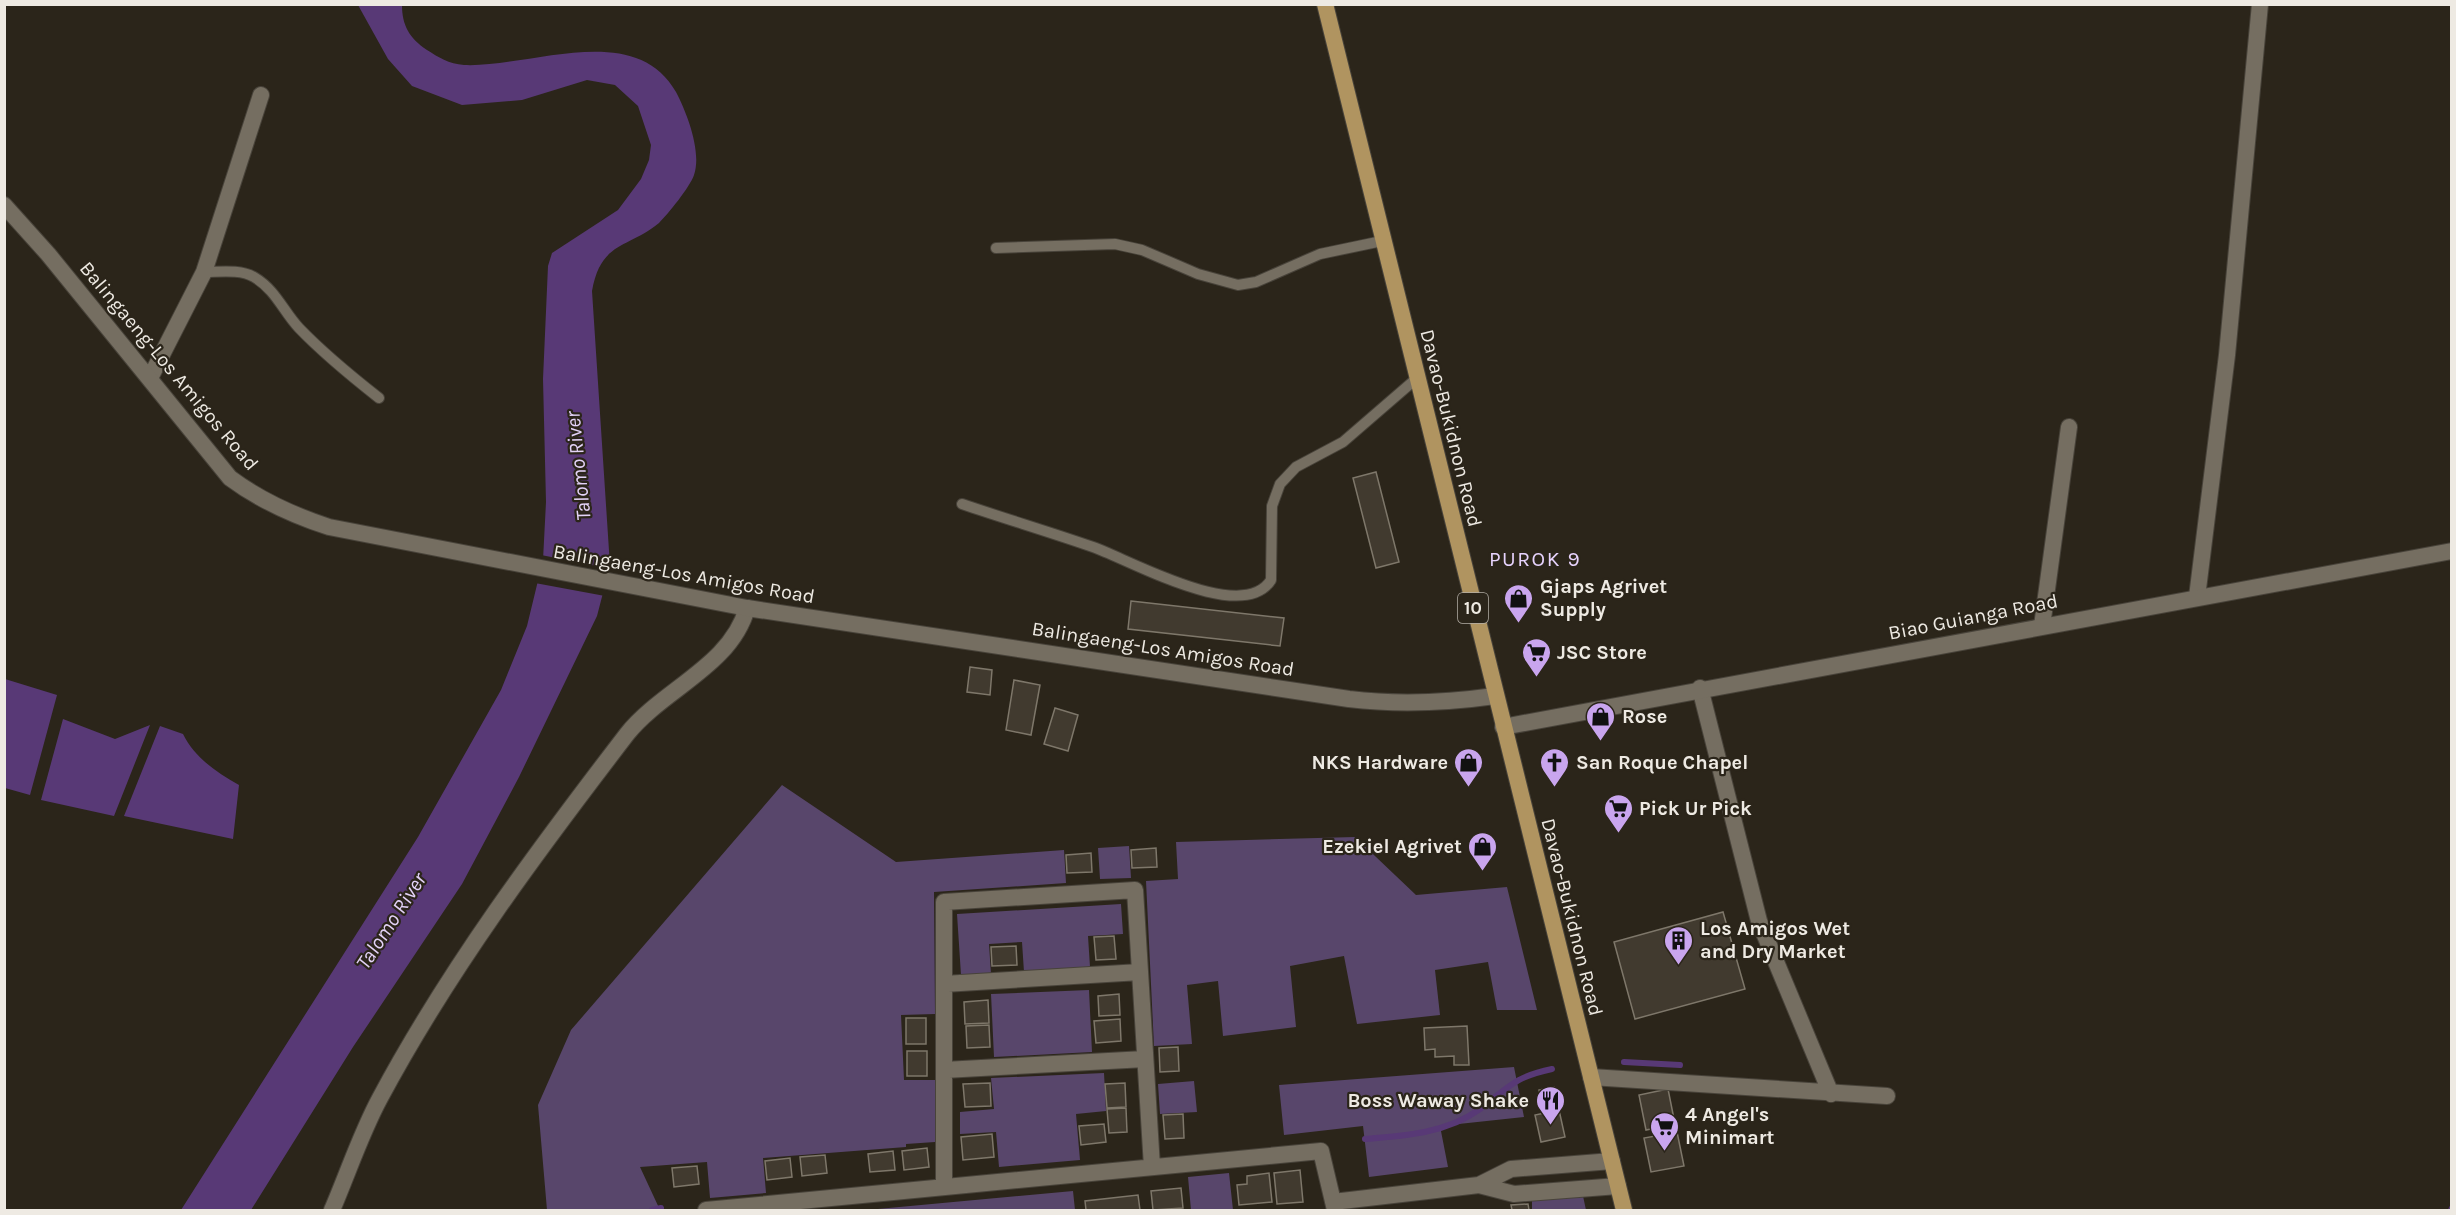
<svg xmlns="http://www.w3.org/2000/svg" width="2456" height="1215" font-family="Karla,sans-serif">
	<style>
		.green { fill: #58466b }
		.water { fill: #583976 }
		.pier { fill: #2b251a }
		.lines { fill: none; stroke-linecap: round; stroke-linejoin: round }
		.stream { stroke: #583976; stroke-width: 6 }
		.building { fill: #413a2f; stroke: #7e776a; stroke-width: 1.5 }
		.service-casing { stroke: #48433a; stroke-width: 12 }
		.minor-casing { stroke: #48433a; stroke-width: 18 }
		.tertiary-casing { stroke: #48433a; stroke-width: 18 }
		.trunk-casing { stroke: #48433a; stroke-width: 18 }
		.service { stroke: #756e61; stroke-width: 10 }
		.minor { stroke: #756e61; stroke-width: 16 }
		.tertiary { stroke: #756e61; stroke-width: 16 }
		.trunk { stroke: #b09460; stroke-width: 16 }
		.labels { text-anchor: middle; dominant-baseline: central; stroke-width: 4.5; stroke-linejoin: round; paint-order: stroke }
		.shield { fill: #2b251a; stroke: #b4afa7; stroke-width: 1.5 }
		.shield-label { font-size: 18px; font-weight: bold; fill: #eeeae3 }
		.street-label { font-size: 20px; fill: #eeeae3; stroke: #2b251a }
		.poi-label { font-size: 20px; font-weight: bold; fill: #eeeae3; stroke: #2b251a; text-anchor: start }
		.water-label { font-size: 21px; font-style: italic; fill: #e3d2f7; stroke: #2b251a }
		.neighbourhood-label { font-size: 21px; letter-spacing: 1.5px; fill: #e7d3fd; stroke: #2b251a }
	</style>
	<rect width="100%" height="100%" fill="#2b251a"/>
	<path class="green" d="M782,785L896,862L1064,850L1066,883L934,892L935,1014L901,1015L904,1080H936L935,1142L906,1144V1147L763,1158L766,1193L710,1198L707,1162L640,1167L660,1210H547L538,1105L571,1030Z
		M1355,837L1416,895L1507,887L1537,1010H1497L1488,962L1435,970L1440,1015L1357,1024L1344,956L1290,966L1296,1027L1223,1036L1218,981L1187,985L1192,1044L1154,1046L1146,881L1178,879L1176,842Z
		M1129,846L1131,878L1100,879L1098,848Z
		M1121,904L1123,934L1088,936L1090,967L1024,972L1022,942L989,944L991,974L961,975L957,914Z
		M1089,990L1092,1052L994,1057L991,994Z
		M1514,1067L1524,1117L1440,1126L1448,1167L1369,1177L1363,1126L1284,1135L1279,1085Z
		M1104,1073L1106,1111L1076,1114L1080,1160L999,1167L996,1132L960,1134V1112L994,1109L991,1078Z
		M1194,1081L1197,1112L1160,1114L1158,1084Z
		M1229,1173L1233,1210H1191L1188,1177Z
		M1073,1191L1075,1210H863H867Z
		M1583,1196L1586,1210H1532V1201Z"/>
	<path class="water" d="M358,5H402C402,25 409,38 427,50C438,57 449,64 464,65C529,68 635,19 676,92C687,113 702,152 694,175C690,187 668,214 659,223C627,249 601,241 592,291L610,566L597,616L519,777L462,884L353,1047L251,1210H181L418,837L501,690L527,626L543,560L546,502L543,379L548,266L552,253L618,210L641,179L649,160L651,145L638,106L615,85L587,80L522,100L462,105L412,86L388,59Z
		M5,679L57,695L30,795L5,788Z
		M63,719L115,739L150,725L114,816L41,800Z
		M160,726L183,734C195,758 216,772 239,785L233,839L124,816Z"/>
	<path class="pier" d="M541,555L612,569L605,596L535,583Z"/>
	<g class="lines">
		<path class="stream" d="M1624,1062L1680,1065
			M1365,1139C1405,1136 1447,1133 1480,1109C1509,1087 1514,1077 1552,1069
			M652,1210L661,1208
			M2451,1210L2452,1208"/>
	</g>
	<path class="building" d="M1376,472L1399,562L1376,568L1353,478Z
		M1131,601L1284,618L1280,646L1128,629Z
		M970,667L992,670L990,695L967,692Z
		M1014,680L1040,685L1031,735L1006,730Z
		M1055,708L1078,715L1068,751L1044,744Z
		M1156,848L1157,867L1132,868L1131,850Z
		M1091,853L1092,872L1067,873L1066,855Z
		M1723,912L1745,989L1635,1019L1614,942Z
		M1114,936L1116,959L1096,960L1094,937Z
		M1016,946L1017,965L992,966L991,947Z
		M1119,994L1120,1015L1099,1016L1098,996Z
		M988,1000L989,1023L965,1024L964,1002Z
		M906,1018H926V1044H906Z
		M1120,1019L1121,1041L1096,1043L1094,1021Z
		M989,1025L990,1047L967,1048L966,1026Z
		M1467,1026L1469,1065H1454V1056L1435,1057V1049L1425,1050L1424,1028Z
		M1178,1047L1179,1071L1160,1072L1159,1048Z
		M907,1051H927V1076H907Z
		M990,1083L991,1106L965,1107L963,1084Z
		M1125,1083L1126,1107L1107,1108L1105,1084Z
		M1554,1087L1558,1105L1543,1108L1539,1090Z
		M1668,1089L1675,1124L1646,1130L1639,1095Z
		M1126,1108L1127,1132L1109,1133L1107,1109Z
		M1559,1110L1565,1137L1541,1142L1535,1115Z
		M1183,1114L1184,1138L1165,1139L1163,1115Z
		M1104,1124L1106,1142L1081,1145L1079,1126Z
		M1677,1132L1684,1166L1651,1172L1644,1138Z
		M992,1134L994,1157L963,1160L961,1137Z
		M927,1148L929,1167L904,1170L902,1151Z
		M893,1151L895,1170L870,1172L868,1154Z
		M825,1155L827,1173L802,1176L800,1157Z
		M790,1158L792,1177L767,1180L765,1161Z
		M697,1166L699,1184L674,1187L672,1168Z
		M1300,1170L1303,1202L1277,1204L1274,1173Z
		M1269,1173L1272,1202L1239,1205L1237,1185L1247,1184V1176Z
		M1181,1188L1183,1208L1153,1210L1151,1191Z
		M1138,1195L1140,1210H1086L1085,1201Z
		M1528,1204L1529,1210H1512L1511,1205Z"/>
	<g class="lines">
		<defs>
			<path id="service" d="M996,248L1115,244L1142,250L1198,274L1238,285L1256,282L1320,254L1382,241
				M204,272C220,272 240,269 254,277C276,290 283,311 299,328C324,354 351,376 379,398
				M962,504C1006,519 1050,532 1093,547C1130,560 1243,625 1271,580L1272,506L1280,484L1296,467L1343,442L1417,378"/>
			<path id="minor" d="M150,378L204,272L261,95
				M2197,597L2227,355L2260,4
				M2042,626L2069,427
				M1700,688L1759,921L1831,1094
				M944,984L1140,972
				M944,1070L1145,1059
				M1591,1077L1887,1096
				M1479,1185L1511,1169L1612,1161
				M944,1187V902L1135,890L1152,1167
				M1333,1202L1479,1185L1514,1194L1618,1186
				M332,1210C348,1173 361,1133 380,1098C449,969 538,850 627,734C663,689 731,666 747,608
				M706,1210L1321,1151L1335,1210"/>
			<path id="tertiary" d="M4,205L48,254L230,478C261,501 292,515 329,527L747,608L1349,699C1399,705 1445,703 1495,696
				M1503,727L2452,551"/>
			<path id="trunk" d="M1325,4L1624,1210"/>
		</defs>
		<use href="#service" class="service-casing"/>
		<use href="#minor" class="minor-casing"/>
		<use href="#tertiary" class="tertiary-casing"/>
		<use href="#trunk" class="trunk-casing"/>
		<use href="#service" class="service"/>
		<use href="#minor" class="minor"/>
		<use href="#tertiary" class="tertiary"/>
		<use href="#trunk" class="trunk"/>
	</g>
	<defs>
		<symbol id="shop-pin" viewBox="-11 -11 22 30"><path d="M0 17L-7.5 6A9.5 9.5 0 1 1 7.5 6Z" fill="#c9a5ee" stroke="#2b251a"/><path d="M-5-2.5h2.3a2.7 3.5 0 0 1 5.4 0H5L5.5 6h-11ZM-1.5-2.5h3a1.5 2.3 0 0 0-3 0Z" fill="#111"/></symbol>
		<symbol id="supermarket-pin" viewBox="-11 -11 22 30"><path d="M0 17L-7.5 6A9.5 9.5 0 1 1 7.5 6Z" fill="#c9a5ee" stroke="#2b251a"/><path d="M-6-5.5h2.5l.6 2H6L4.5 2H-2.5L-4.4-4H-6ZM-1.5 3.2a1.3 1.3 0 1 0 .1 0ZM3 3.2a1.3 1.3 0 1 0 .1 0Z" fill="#111"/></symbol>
		<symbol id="church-pin" viewBox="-11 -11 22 30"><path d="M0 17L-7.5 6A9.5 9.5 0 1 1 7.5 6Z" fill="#c9a5ee" stroke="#2b251a"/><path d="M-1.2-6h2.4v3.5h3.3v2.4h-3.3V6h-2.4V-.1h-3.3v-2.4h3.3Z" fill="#111"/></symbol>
		<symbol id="building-pin" viewBox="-11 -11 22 30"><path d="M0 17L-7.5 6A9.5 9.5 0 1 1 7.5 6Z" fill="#c9a5ee" stroke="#2b251a"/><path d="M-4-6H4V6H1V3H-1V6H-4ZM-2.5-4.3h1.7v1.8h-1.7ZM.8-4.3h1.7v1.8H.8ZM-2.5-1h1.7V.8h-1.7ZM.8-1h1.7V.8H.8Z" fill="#111"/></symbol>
		<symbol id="restaurant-pin" viewBox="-11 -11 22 30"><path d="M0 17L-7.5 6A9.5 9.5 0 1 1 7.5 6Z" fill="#c9a5ee" stroke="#2b251a"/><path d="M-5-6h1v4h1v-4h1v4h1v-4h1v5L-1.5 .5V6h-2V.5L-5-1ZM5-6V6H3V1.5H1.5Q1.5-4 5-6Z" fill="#111"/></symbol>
	</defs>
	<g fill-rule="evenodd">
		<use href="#shop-pin" x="1502" y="582" width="33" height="45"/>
		<use href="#supermarket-pin" x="1520" y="636" width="33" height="45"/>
		<use href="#shop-pin" x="1584" y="700" width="33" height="45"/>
		<use href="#shop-pin" x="1452" y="746" width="33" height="45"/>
		<use href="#church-pin" x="1538" y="746" width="33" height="45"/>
		<use href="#supermarket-pin" x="1602" y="792" width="33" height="45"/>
		<use href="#shop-pin" x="1466" y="830" width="33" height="45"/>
		<use href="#building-pin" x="1662" y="924" width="33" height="45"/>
		<use href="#restaurant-pin" x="1534" y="1084" width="33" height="45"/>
		<use href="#supermarket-pin" x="1648" y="1110" width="33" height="45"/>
	</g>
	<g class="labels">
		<rect class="shield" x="1458" y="593" width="30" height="30" rx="4.5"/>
		<g class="shield-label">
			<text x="1473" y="608">10</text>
		</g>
		<g class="street-label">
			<text transform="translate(169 366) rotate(50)">Balingaeng-Los Amigos Road</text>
			<text transform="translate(1451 428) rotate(76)">Davao-Bukidnon Road</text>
			<text transform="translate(684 574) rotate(10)">Balingaeng-Los Amigos Road</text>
			<text transform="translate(1973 617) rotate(-11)">Biao Guianga Road</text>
			<text transform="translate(1163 649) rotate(9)">Balingaeng-Los Amigos Road</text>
			<text transform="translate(1572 917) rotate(76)">Davao-Bukidnon Road</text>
		</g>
		<g class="poi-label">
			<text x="1540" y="586">Gjaps Agrivet<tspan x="1540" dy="23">Supply</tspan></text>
			<text x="1557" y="652">JSC Store</text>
			<text x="1622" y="716">Rose</text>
			<text x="1448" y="762" text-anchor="end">NKS Hardware</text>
			<text x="1576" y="762">San Roque Chapel</text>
			<text x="1639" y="808">Pick Ur Pick</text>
			<text x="1462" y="846" text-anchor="end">Ezekiel Agrivet</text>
			<text x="1700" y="928">Los Amigos Wet<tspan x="1700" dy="23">and Dry Market</tspan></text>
			<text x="1529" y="1100" text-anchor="end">Boss Waway Shake</text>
			<text x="1685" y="1114">4 Angel's<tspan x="1685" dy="23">Minimart</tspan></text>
		</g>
		<g class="water-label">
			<text transform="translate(578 466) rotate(-96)">Talomo River</text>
			<text transform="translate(391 921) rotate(-57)">Talomo River</text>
		</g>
		<g class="neighbourhood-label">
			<text x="1535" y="559">PUROK 9</text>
		</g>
	</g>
	<rect width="2456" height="1215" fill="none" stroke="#eeeae3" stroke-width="12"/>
</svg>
